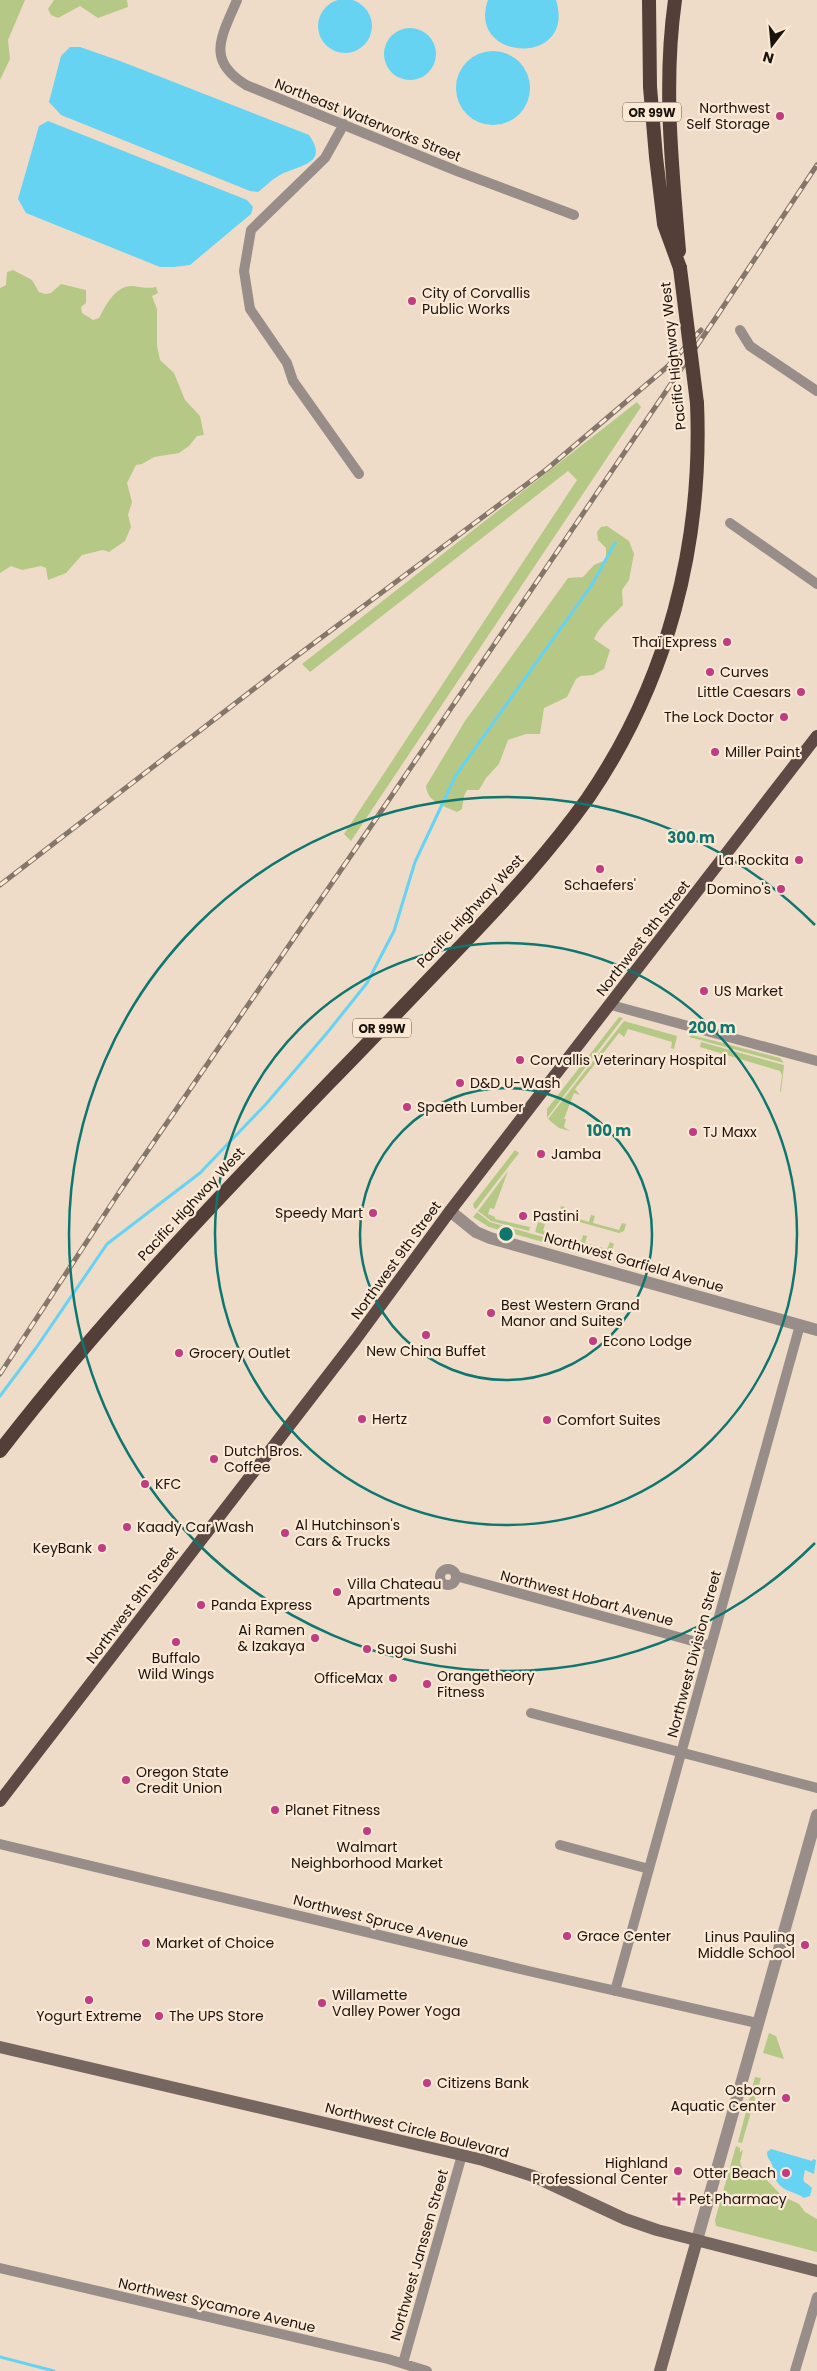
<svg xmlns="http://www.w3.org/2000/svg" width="817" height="2371" font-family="Poppins,sans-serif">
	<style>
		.green { fill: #b6c886 }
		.water { fill: #65d3f1 }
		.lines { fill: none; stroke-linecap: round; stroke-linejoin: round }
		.stream { stroke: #65d3f1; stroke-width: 3 }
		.minor { stroke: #998d89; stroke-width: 10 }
		.tertiary { stroke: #998d89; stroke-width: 12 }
		.secondary { stroke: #766660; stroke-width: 12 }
		.primary { stroke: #5e4a44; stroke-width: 12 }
		.trunk { stroke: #543e38; stroke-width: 14 }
		.rail-casing { stroke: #84776a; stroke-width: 5 }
		.rail { stroke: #fce9d5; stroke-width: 3; stroke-dasharray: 9; stroke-linecap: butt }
		.trunk-bridge { stroke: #543e38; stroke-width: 14 }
		.ring { fill: none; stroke: #0f766e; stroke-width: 2.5 }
		.poi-dot { fill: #c13c80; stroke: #fce9d5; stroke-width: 2 }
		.labels { text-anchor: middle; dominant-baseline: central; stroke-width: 4.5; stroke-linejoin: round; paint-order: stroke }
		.shield { fill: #fce9d5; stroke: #5e5348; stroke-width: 1 }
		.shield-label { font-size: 12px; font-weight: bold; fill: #1a130c }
		.poi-label { font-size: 14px; fill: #1a130c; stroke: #fce9d5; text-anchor: start }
		.street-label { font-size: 14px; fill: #1a130c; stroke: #fce9d5 }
		.centre { fill: #0f766e; stroke: #fce9d5; stroke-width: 2.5 }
		.ring-label { font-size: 15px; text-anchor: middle; font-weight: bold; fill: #0f766e; stroke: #fce9d5; stroke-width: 4.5; stroke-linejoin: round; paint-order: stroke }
	</style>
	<rect width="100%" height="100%" fill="#eedcc8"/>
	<path class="green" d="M0,0H25L8,40L10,59L0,80Z
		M54,0H127L128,7L98,18L80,6L58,18L51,15L48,9Z
		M13,270L32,280L39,292L45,294L51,293L61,284L86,290V303L81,307L82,313L93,320L99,318C106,305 115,286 132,286C141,287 148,289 156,287L158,293L152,296L157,309V346L160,360L174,373L185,400L200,416L204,435L197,436L189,446L179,453L154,457L142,464L136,465L127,483L132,502L128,515L131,527L125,541L109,552L103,550L82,555L66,573L48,580L46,568L41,566L22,570L11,566L0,573V288L6,285L7,272Z
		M637,402L641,407L351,841L344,834L577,480L568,471L310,672L302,664Z
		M607,526L629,541L634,554L629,580L622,590L623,605C613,616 600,625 594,639L610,650L604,669L593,675L581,676L576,679L567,697L544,708L540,734H526L508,740L499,764L486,778L479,790H467L464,796L462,809L457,812C444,806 427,802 426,786L465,721L568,578L583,577L594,565L606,560V548L598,540L597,532L601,527Z
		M619,1017L623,1018L547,1118V1109Z
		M624,1021L677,1036L674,1049L671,1048L672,1042L628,1029L624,1037L619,1033L601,1056L606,1060L605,1062L599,1059L575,1089L580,1095L574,1093L564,1119H566L564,1127L570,1131L559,1128L548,1119Z
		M692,1035L780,1058L784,1063L689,1037Z
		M701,1042L784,1065L781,1092L780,1091L782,1075L780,1071L700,1047Z
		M515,1150L519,1153L476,1209L474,1208L473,1204Z
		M508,1171L494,1209L490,1208L488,1214L495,1217V1219L530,1227L529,1231L491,1221L478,1211Z
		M561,1206L565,1207L563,1214L589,1222L591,1215L595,1216L593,1223L619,1230L622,1223L626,1224L624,1231L619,1233L558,1216Z
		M477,1212L490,1222L610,1256L604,1259L489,1227L473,1217Z
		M538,1222L545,1224L543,1231L581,1242L583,1235L587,1236L585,1243L607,1249L610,1242L614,1244L611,1254L535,1232Z
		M769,2033L776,2036L784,2059L763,2053Z
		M755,2077L761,2078L742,2143L738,2142Z
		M736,2146L740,2148V2152L743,2150L740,2162L743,2170L754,2173V2175L756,2176L758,2174L762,2175L782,2196L799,2204L805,2212L817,2219V2252L716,2226L715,2220Z"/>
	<path class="water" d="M318 26a27 27 0 1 1 54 0a27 27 0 1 1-54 0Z
		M488,0H556C577,67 466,62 488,0Z
		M384 54a26 26 0 1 1 52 0a26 26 0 1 1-52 0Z
		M70,47H80L120,61L309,135C330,165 298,165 280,175C272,179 265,187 258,192L250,191L61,115L49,102L61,56Z
		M456 88a37 37 0 1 1 74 0a37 37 0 1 1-74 0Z
		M48,121L247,200L253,207L251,214L190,265L174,267H160L26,213L18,199L39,126Z
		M771,2149L812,2161L813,2159L816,2160L814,2174L805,2170C802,2185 803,2179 812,2188L810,2196L804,2198C795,2191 781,2192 775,2178C774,2175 774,2170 773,2167C771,2160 767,2159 767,2152Z"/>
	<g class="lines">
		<path class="stream" d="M0,1396L36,1348L107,1244L200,1173L266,1104L327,1033L367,983L394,931L415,862L456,775L591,586L615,543
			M0,2357L54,2371"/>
		<path class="minor" d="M237,0C222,36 205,60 246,85L457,171L574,215
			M344,124L325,158L251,230L244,271L250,309L287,363L293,381L359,474
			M740,330L750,346L817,391
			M730,523L817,584
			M611,1005L817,1061
			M440 1577a8 8 0 1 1 16 0a8 8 0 1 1-16 0Z
			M456,1576L711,1646
			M531,1713L817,1788
			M0,1844L537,1973L757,2023
			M560,1845L649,1869
			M615,1991L800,1325
			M0,2268L388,2359L427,2371
			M403,2363L462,2155
			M795,2371L817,2297"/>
		<path class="tertiary" d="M450,1211L476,1232L490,1238L817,1330
			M697,2240L817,1815"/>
		<path class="secondary" d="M0,2047L483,2160L533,2176L625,2219L657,2230L817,2271
			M660,2371L697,2240"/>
		<path class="primary" d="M0,1801L356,1339L450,1211L817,736"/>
		<path class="trunk" d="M649,0L650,87L656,157L664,224L680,268
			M675,0C663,84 672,167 679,251
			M0,1451C101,1320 215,1201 330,1082C374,1037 417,992 461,946C506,899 550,851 588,798C668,681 703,544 697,403"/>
		<defs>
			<path id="rail" d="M0,885L290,661L547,469L667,367L701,330
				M0,1374L120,1191L365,835L715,319L817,165"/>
		</defs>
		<use href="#rail" class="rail-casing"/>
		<use href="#rail" class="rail"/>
		<path class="trunk-bridge" d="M680,268L697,403"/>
	</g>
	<g class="ring">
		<circle cx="506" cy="1234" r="146"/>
		<circle cx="506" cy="1234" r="291"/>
		<path d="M815 1543A437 437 0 1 1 815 925"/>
	</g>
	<g class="poi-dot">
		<circle cx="780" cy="116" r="5"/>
		<circle cx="412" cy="301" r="5"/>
		<circle cx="727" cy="642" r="5"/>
		<circle cx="710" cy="672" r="5"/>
		<circle cx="801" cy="692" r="5"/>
		<circle cx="784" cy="717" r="5"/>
		<circle cx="715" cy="752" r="5"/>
		<circle cx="799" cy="860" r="5"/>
		<circle cx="600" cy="869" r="5"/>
		<circle cx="781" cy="889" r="5"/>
		<circle cx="704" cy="991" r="5"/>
		<circle cx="520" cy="1060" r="5"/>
		<circle cx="460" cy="1083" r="5"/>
		<circle cx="407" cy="1107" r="5"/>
		<circle cx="693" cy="1132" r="5"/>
		<circle cx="541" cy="1154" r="5"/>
		<circle cx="373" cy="1213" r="5"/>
		<circle cx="523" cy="1216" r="5"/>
		<circle cx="491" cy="1313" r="5"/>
		<circle cx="426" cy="1335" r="5"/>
		<circle cx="593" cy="1341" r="5"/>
		<circle cx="179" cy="1353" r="5"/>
		<circle cx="362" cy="1419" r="5"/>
		<circle cx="547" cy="1420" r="5"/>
		<circle cx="214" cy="1459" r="5"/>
		<circle cx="145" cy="1484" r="5"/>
		<circle cx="127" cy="1527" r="5"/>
		<circle cx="285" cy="1533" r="5"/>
		<circle cx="102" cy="1548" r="5"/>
		<circle cx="337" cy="1592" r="5"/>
		<circle cx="201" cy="1605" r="5"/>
		<circle cx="315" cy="1638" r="5"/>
		<circle cx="176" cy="1642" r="5"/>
		<circle cx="367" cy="1649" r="5"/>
		<circle cx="393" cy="1678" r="5"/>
		<circle cx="427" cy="1684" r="5"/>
		<circle cx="126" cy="1780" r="5"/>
		<circle cx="275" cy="1810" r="5"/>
		<circle cx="367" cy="1831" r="5"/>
		<circle cx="567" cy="1936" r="5"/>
		<circle cx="146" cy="1943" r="5"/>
		<circle cx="805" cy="1945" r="5"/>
		<circle cx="89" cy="2000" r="5"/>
		<circle cx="322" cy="2003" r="5"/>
		<circle cx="159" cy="2016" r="5"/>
		<circle cx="427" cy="2083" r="5"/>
		<circle cx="786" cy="2098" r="5"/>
		<circle cx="678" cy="2171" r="5"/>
		<circle cx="786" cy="2173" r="5"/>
		<path d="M676.5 2191.5h5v5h5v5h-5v5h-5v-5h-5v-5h5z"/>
	</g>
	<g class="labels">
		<g class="shield">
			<rect x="623" y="102.5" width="58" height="19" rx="4"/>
			<rect x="353" y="1018.5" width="58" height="19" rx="4"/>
		</g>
		<g class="shield-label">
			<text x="652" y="112">OR 99W</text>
			<text x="382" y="1028">OR 99W</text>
		</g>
		<g class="poi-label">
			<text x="770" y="108" text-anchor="end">Northwest<tspan x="770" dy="16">Self Storage</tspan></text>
			<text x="422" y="293">City of Corvallis<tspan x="422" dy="16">Public Works</tspan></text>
			<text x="717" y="642" text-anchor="end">Thaï Express</text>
			<text x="720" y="672">Curves</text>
			<text x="791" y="692" text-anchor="end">Little Caesars</text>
			<text x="774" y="717" text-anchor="end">The Lock Doctor</text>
			<text x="725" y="752">Miller Paint</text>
			<text x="789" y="860" text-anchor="end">La Rockita</text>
			<text x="600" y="885" text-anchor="middle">Schaefers'</text>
			<text x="771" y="889" text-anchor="end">Domino's</text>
			<text x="714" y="991">US Market</text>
			<text x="530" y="1060">Corvallis Veterinary Hospital</text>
			<text x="470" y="1083">D&amp;D U-Wash</text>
			<text x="417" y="1107">Spaeth Lumber</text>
			<text x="703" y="1132">TJ Maxx</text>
			<text x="551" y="1154">Jamba</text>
			<text x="363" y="1213" text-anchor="end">Speedy Mart</text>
			<text x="533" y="1216">Pastini</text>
			<text x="501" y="1305">Best Western Grand<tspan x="501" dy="16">Manor and Suites</tspan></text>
			<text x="603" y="1341">Econo Lodge</text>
			<text x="426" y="1351" text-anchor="middle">New China Buffet</text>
			<text x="189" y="1353">Grocery Outlet</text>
			<text x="372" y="1419">Hertz</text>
			<text x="557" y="1420">Comfort Suites</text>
			<text x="224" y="1451">Dutch Bros.<tspan x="224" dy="16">Coffee</tspan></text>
			<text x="155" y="1484">KFC</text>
			<text x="295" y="1525">Al Hutchinson's<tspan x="295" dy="16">Cars &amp; Trucks</tspan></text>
			<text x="137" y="1527">Kaady Car Wash</text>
			<text x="92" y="1548" text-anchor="end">KeyBank</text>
			<text x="347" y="1584">Villa Chateau<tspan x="347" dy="16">Apartments</tspan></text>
			<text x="211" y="1605">Panda Express</text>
			<text x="305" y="1630" text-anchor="end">Ai Ramen<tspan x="305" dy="16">&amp; Izakaya</tspan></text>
			<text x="377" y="1649">Sugoi Sushi</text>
			<text x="176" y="1658" text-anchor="middle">Buffalo<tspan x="176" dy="16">Wild Wings</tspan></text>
			<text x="437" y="1676">Orangetheory<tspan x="437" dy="16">Fitness</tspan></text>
			<text x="383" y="1678" text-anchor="end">OfficeMax</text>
			<text x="136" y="1772">Oregon State<tspan x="136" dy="16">Credit Union</tspan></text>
			<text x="285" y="1810">Planet Fitness</text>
			<text x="367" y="1847" text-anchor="middle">Walmart<tspan x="367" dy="16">Neighborhood Market</tspan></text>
			<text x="577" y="1936">Grace Center</text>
			<text x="795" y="1937" text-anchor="end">Linus Pauling<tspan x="795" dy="16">Middle School</tspan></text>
			<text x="156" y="1943">Market of Choice</text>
			<text x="332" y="1995">Willamette<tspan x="332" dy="16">Valley Power Yoga</tspan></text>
			<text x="89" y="2016" text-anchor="middle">Yogurt Extreme</text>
			<text x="169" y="2016">The UPS Store</text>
			<text x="437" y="2083">Citizens Bank</text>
			<text x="776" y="2090" text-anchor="end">Osborn<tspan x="776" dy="16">Aquatic Center</tspan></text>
			<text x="668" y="2163" text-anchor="end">Highland<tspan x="668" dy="16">Professional Center</tspan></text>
			<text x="776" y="2173" text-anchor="end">Otter Beach</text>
			<text x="689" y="2199">Pet Pharmacy</text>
		</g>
		<g class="street-label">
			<text transform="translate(368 120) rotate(22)">Northeast Waterworks Street</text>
			<text transform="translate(673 356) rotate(-96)">Pacific Highway West</text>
			<text transform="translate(470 911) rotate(-47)">Pacific Highway West</text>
			<text transform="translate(643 938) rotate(-52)">Northwest 9th Street</text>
			<text transform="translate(191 1204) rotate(-47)">Pacific Highway West</text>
			<text transform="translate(396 1260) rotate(-54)">Northwest 9th Street</text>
			<text transform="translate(634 1262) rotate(16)">Northwest Garfield Avenue</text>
			<text transform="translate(587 1598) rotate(15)">Northwest Hobart Avenue</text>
			<text transform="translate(132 1605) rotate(-53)">Northwest 9th Street</text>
			<text transform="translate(694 1654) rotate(-75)">Northwest Division Street</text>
			<text transform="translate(381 1921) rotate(14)">Northwest Spruce Avenue</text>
			<text transform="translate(417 2130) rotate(14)">Northwest Circle Boulevard</text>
			<text transform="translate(419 2255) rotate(-74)">Northwest Janssen Street</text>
			<text transform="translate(217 2305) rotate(13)">Northwest Sycamore Avenue</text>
		</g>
	</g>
	<circle cx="506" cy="1234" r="8" class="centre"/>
	<g class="ring-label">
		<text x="691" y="843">300 m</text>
		<text x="712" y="1033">200 m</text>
		<text x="609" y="1136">100 m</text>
	</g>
	<g transform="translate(772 45) rotate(196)" stroke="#fce9d5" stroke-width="4" paint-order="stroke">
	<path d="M0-4L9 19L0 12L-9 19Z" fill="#1a130c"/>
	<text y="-8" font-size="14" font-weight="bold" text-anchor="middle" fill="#1a130c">N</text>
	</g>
</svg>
